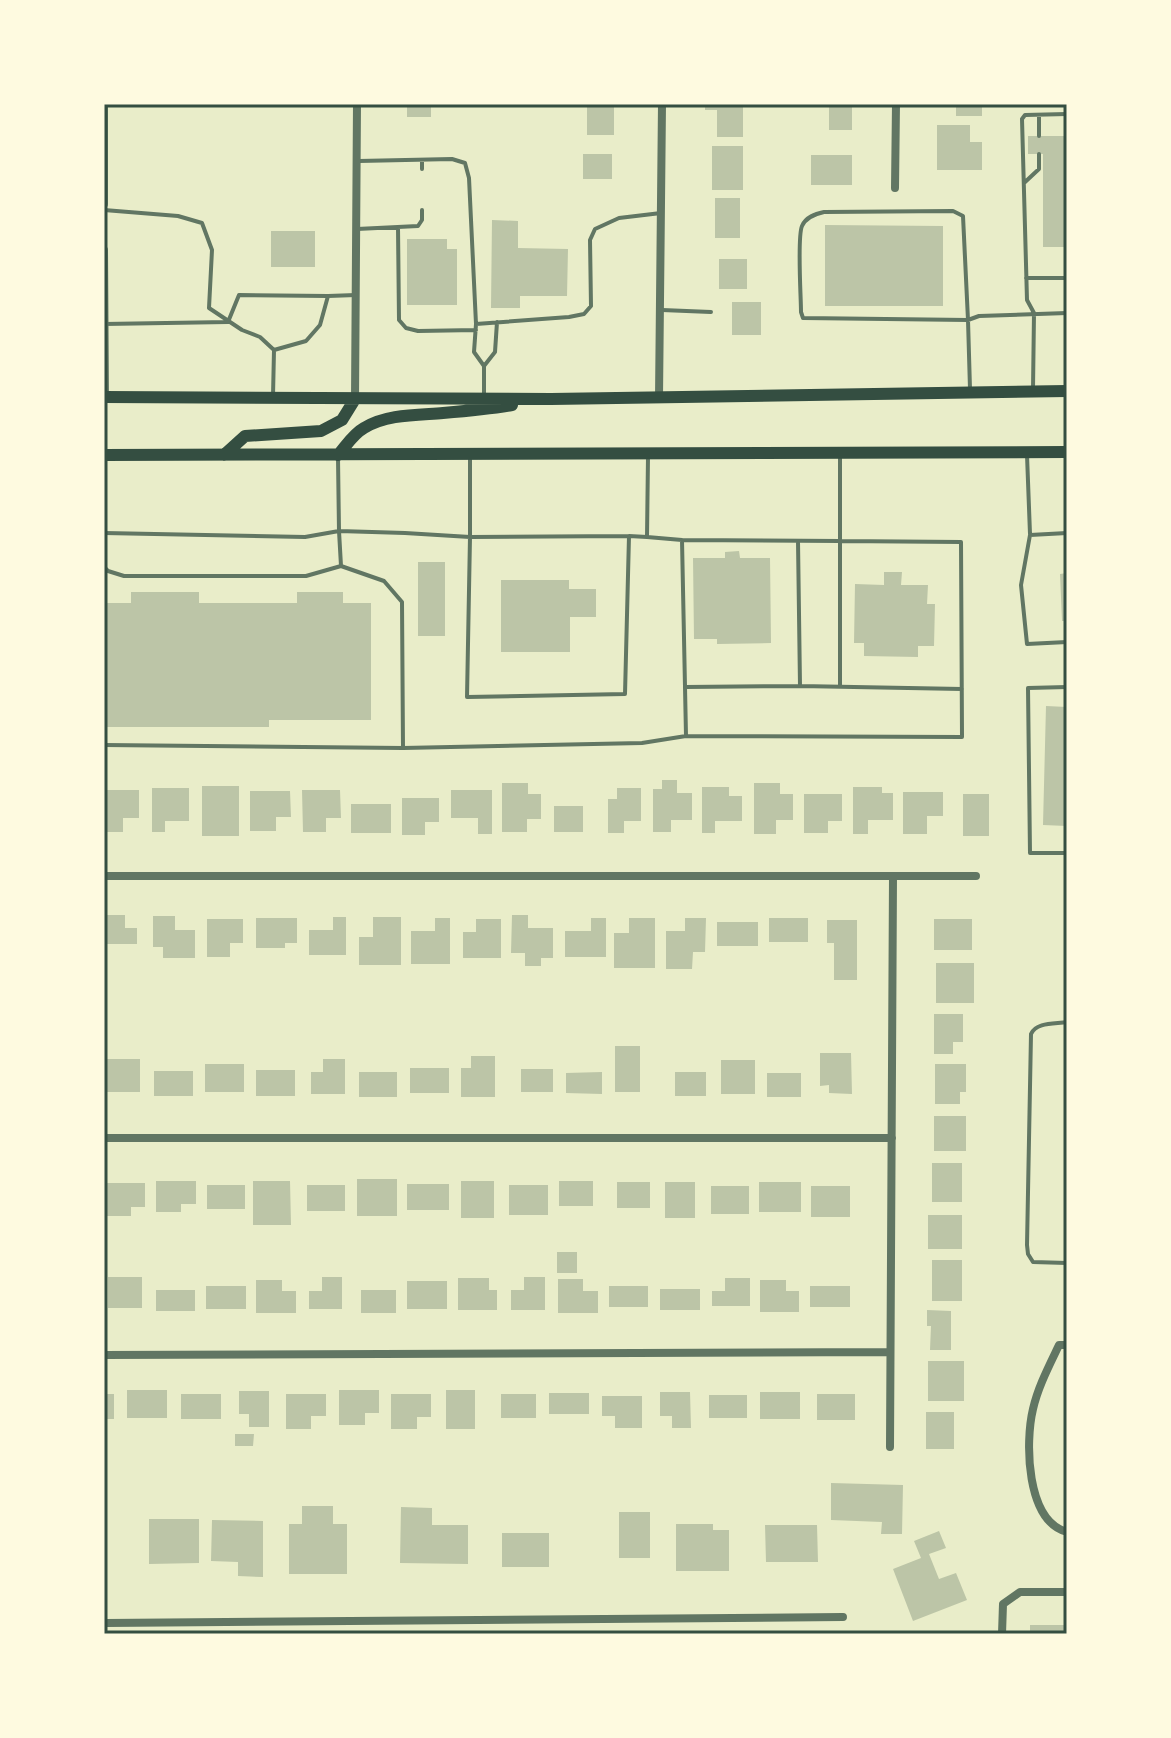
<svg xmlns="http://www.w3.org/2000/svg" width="1171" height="1738" font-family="Rubik,sans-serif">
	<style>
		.building { fill: #bcc5a7 }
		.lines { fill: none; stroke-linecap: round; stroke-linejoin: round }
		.service { stroke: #617663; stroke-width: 4 }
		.minor { stroke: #617663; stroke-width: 8 }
		.primary { stroke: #344e41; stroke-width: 12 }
		.neatline { fill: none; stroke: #344e41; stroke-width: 3 }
	</style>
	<rect width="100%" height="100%" fill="#e9edc9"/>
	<path class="building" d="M407,104H431V117H407Z
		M587,104H614V135H587Z
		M705,104H743V137H717V110H705Z
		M829,104H852V130H829Z
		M956,104H982V116H956Z
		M937,125H970V142H982V170H937Z
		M1028,136H1067V247H1043V154H1028Z
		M712,146H743V190H712Z
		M583,154H612V179H583Z
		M811,155H852V185H811Z
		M715,198H740V238H715Z
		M492,220L518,221V248L568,249L567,296H520V308H491Z
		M825,225L943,226V306H825Z
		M271,231H315V267H271Z
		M407,239H447V249H457V305H407Z
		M719,259H747V289H719Z
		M732,302H761V335H732Z
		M739,551L740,558H770L771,643L717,644V639H694L693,558H725V552Z
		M418,562H445V636H418Z
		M884,572H902L901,585H928L927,604H935L934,646H918V657L864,656V643H854L855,584L884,585Z
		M1067,573V621H1062L1060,574Z
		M501,580H569V589H596V617H570V652H501Z
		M131,592H199V603H297V592H343V603H371V720H269V727H104V603H131Z
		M1046,706L1067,707V826L1043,825Z
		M662,780H677V793H692V820H671V832H653V789H662Z
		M502,783H528V794H541V819H527V832H502Z
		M754,783H780V794H793V820H776V834H754Z
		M202,786H239V836H202Z
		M702,787H729V796H742V821H715V833H702Z
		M853,787H882V793H893V820H868V834H853Z
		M152,788H189V821H165V832H152Z
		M617,788H641V821H624V833H608V799H617Z
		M104,790H139V818H123V832H104Z
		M302,790H340L341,818H326V832H303Z
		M451,790H492V834H478V818H451Z
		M250,791H290L291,817H276V831H250Z
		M903,792H943V816H927V834H903Z
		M804,794H842V821H828V833H804Z
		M963,794H989V836H963Z
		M402,798H439V822H425V835H402Z
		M351,804H391V833H351Z
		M554,806H583V832H554Z
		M104,915H125V928H137V944H104Z
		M512,915H528V928H553V958H541V966H525V953H511Z
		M153,916H175V930H195V958H163V947H153Z
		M333,917H346V955H309V930H333Z
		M373,917H401V965H359V937H373Z
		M256,918H297V943H285V948H256Z
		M435,918H450V964H411V931H435Z
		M591,918H606V957H565V931H591Z
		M629,918H655V968H614V933H629Z
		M685,918H706L705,952H693L692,969H666V931H685Z
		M769,918H808V942H769Z
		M207,919H243V943H230V957H207Z
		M476,919H501V958H463V932H476Z
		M934,919H972V950H934Z
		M827,920H857V980H834V943H827Z
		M717,922H758V946H717Z
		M936,963H974V1003H936Z
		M934,1014H963V1042H953V1054H934Z
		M615,1046H640V1092H615Z
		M820,1053H851L852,1094L829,1093V1085L820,1086Z
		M471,1056H495V1097H461V1068H471Z
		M105,1059H140V1092H105Z
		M323,1059H345V1094H311V1072H323Z
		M721,1060H755V1094H721Z
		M205,1064H244V1092H205Z
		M935,1064H966V1092H960V1104H935Z
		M410,1068H449V1093H410Z
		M521,1069H553V1092H521Z
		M256,1070H295V1096H256Z
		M154,1071H193V1096H154Z
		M359,1072H397V1097H359Z
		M602,1072V1094L566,1093V1073Z
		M675,1072H706V1096H675Z
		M767,1073H801V1097H767Z
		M934,1116H966V1151H934Z
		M932,1163H962V1202H932Z
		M357,1179H397V1216H357Z
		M156,1181H196V1204H181V1212H156Z
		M253,1181H290L291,1225H253Z
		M461,1181H494V1218H461Z
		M559,1181H593V1206H559Z
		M617,1182H650V1208H617Z
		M665,1182H695V1218H665Z
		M759,1182H801V1212H759Z
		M106,1183H145V1207H131V1216H106Z
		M407,1184H449V1210H407Z
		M207,1185H245V1209H207Z
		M307,1185H345V1211H307Z
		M509,1185H548V1215H509Z
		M711,1186H749V1214H711Z
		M811,1186H850V1217H811Z
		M928,1215H962V1249H928Z
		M557,1252H577V1273H557Z
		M932,1260H962V1301H932Z
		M108,1277H142V1308H108Z
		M322,1277H342V1309H309V1291H322Z
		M524,1277H545V1310H511V1290H524Z
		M458,1278H489V1290H497V1310H458Z
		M725,1278H750V1306H712V1291H725Z
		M558,1279H583V1291H598V1313H558Z
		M256,1280H282V1291H296V1313H256Z
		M760,1280H786V1291H799V1312H760Z
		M407,1281H447V1309H407Z
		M206,1286H246V1309H206Z
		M609,1286H648V1307H609Z
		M810,1286H850V1307H810Z
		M660,1289H700V1310H660Z
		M156,1290H195V1311H156Z
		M361,1290H396V1313H361Z
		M927,1310L951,1311V1350H930L931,1326H927Z
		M928,1361H964V1401H928Z
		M127,1390H167V1418H127Z
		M339,1390H379V1413H365V1425H339Z
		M446,1390H475V1429H446Z
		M239,1391H269V1427H249V1414H239Z
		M660,1392H690L691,1428H672V1416H660Z
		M760,1392H800V1419H760Z
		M549,1393H589V1414H549Z
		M104,1394H114V1419H104Z
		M181,1394H221V1419H181Z
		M286,1394H326V1416H311V1429H286Z
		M391,1394H431V1417H417V1429H391Z
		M501,1394H536V1418H501Z
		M817,1394H855V1420H817Z
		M709,1395H747V1418H709Z
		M602,1396H642V1428H615V1416H602Z
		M926,1412H954V1449H926Z
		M235,1434H254L253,1446H235Z
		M831,1483L903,1485L902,1534H881L882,1522L831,1520Z
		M302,1506H333V1524H347V1574H289V1524H302Z
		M401,1507L432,1508V1525H468V1564L400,1563Z
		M619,1512H650V1558H619Z
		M149,1519H199V1563L149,1564Z
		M212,1520L263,1521V1577L238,1576V1562L211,1561Z
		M676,1524H713V1530H729V1571H676Z
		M765,1525H817L818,1562H766Z
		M939,1531L946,1548L929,1554L939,1579L956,1573L967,1600L913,1621L893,1569L921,1558L914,1541Z
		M502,1533H549V1567H502Z
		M1030,1625H1067V1634H1030Z"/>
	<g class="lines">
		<path class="service" d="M1039,115V136
			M422,160V169
			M359,161L452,159L465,163L469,178L476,324L474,352L484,366V396
			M1024,183L1039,169V154
			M104,210L178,216L202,223L212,250L209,308L242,330L260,337L274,350
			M398,227L399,320L406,328L418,331L476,330
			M357,229L418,226L422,220V210
			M1026,278H1067
			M662,310L711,312
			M104,324L228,322L239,295L328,296
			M476,324L569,317L584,314L591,306L590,240L595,229L619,218L661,213
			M484,366L495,352L497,322
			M970,389L968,320L803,318L801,312C801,296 797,237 802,226C806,217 815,214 824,212L953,211L963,216L968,320L979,316L1067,313
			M1033,389L1034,313L1027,300L1022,119L1025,115L1067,114
			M273,396L274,350L306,341L320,325L328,296L356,295
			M1027,455L1030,534
			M338,458L339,531L405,533L470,537V457
			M104,533L305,537L339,531L341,566L384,581L402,602L403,748L104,745
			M1067,533L1030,535L1021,585L1027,644L1067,642
			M629,536L625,694L467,697L470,537L629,536L647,537L648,457
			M647,537L682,540L686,736L962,737L961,542L840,541V455
			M682,540L840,541V687
			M798,541L800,686L962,689
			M104,567L108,571L124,576H306L341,566
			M685,687L800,686
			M1067,687L1028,688L1030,853H1067
			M403,748L642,743L686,736
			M1067,1022C1055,1024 1036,1022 1031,1034L1027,1245L1028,1254L1033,1262L1067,1263"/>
		<path class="minor" d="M895,188L896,104
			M104,204V104
			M104,250L105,397
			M659,398L662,104
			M355,399L357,104
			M104,876H976
			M104,1138H892
			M1067,1345H1059C1049,1366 1038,1387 1033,1409C1025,1442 1026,1521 1067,1532
			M104,1355L890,1352
			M890,1447L893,876
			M106,1623L843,1617
			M1002,1634L1003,1604L1020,1592H1067"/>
		<path class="primary" d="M104,397L551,399L1067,391
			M104,455L1067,452
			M224,455L245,436L321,431L342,420L355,399
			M338,455C346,446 353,434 364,428C386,414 418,415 443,413C466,411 489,409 512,405"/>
	</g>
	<rect width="1171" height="1738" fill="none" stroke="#fefae0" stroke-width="212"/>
	<rect x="106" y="106" width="959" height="1526" class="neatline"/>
</svg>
